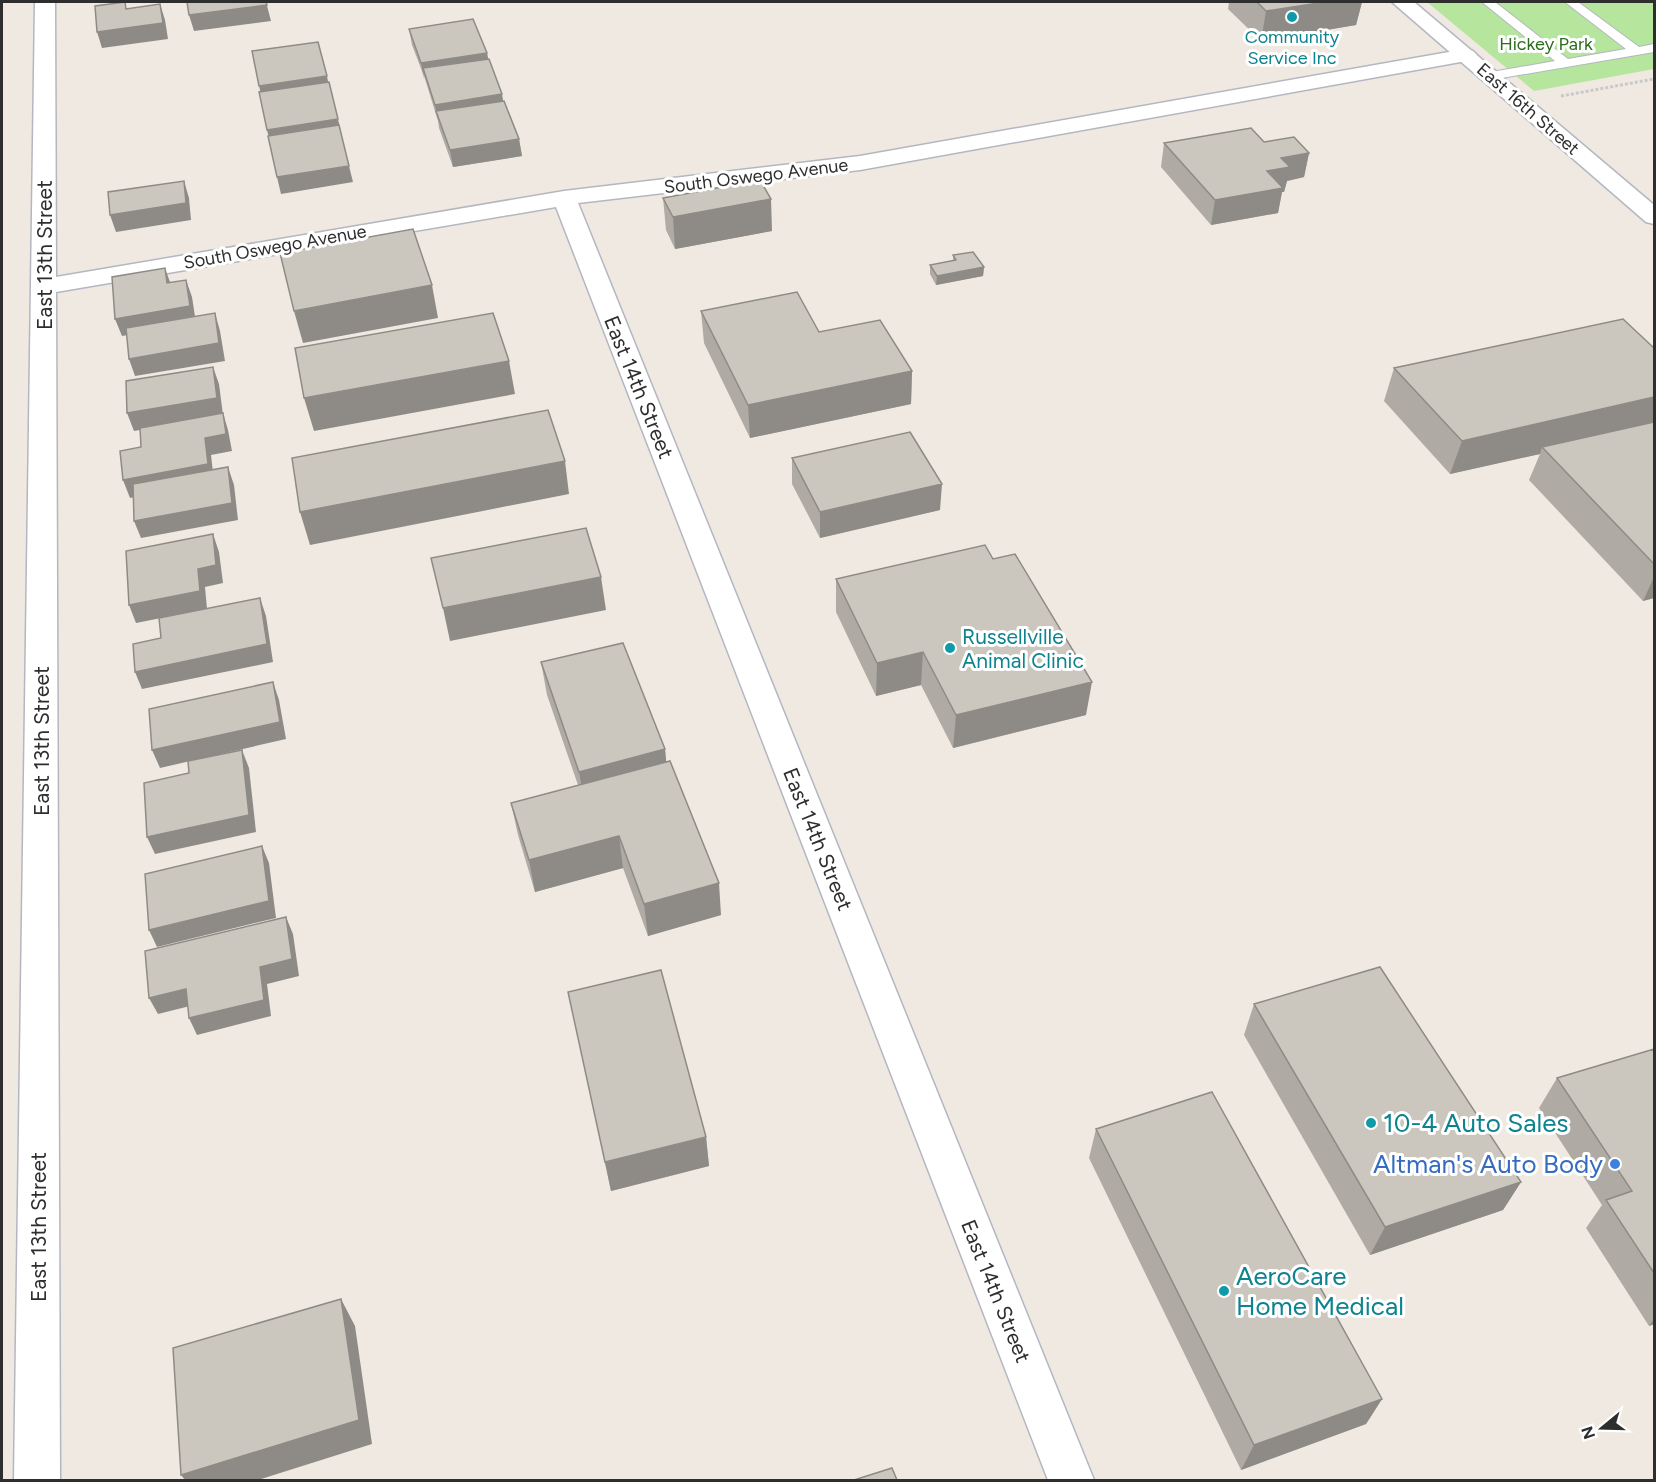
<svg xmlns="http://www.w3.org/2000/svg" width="1656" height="1482" font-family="Figtree,sans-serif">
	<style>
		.green { fill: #b6e59e }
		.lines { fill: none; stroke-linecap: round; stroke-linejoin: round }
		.lane-casing { stroke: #b4b7c1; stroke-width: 2 }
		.street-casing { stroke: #b4b7c1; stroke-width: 3 }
		.secondary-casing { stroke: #b4b7c1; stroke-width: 3 }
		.path { stroke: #c9c9c9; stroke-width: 3; stroke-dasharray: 3 2; stroke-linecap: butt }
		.lane { fill: #fff; fill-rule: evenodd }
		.street { fill: #fff; fill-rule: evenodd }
		.secondary { fill: #fff; fill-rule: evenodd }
		.wall { fill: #afaba4 }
		.shaded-wall { fill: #8e8b86 }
		.building { fill: #cbc7bf; stroke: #8e8b86; stroke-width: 1.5 }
		.culture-dot { fill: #0f9aa8; stroke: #fff; stroke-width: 2 }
		.shop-dot { fill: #3f7fe0; stroke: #fff; stroke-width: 2 }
		.labels { text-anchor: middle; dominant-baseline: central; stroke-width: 6; stroke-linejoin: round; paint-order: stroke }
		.far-culture-label { font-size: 18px; fill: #0d838f; stroke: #fff }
		.far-park-label { font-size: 18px; fill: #2c6e1b; stroke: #fff }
		.far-street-label { font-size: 18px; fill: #2e2e2e; stroke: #fff }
		.street-label { font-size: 21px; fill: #2e2e2e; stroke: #fff }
		.culture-label { font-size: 21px; fill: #0d838f; stroke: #fff; text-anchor: start }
		.near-culture-label { font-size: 26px; fill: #0d838f; stroke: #fff; text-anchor: start }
		.near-shop-label { font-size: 26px; fill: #366cbe; stroke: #fff; text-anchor: end }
	</style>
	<rect width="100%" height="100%" fill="#efe9e1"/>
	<path class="green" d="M1427,2H1654V69L1534,91Z"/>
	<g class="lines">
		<defs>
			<path id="lane" d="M1482,2H1495L1568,59L1626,49L1565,2H1578L1639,47L1654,44V52L1490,80L1486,79L1484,76L1486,73L1555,61Z"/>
			<path id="street" d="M35,2H55L56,277L564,191L860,156L1466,49L1473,51L1477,55L1473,59L1466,61L860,170L578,203L1094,1480H1048L556,207L56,292L60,1480H14Z"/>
			<path id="secondary" d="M1392,2H1414L1654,205V224L1646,222Z"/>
		</defs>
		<use href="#lane" class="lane-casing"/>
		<use href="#street" class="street-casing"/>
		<use href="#secondary" class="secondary-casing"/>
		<path class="path" d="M1561,96L1654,79"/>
		<use href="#lane" class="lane"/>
		<use href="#street" class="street"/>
		<use href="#secondary" class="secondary"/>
	</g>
	<path class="wall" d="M1229,2H1362L1356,25L1261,41L1228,9Z
		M409,29L487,53L488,59L503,101L519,139L522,156L453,167L439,128L438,121L425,79L412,45Z
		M1264,142L1309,153L1304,177L1287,181L1284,192H1282L1278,213L1211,225L1161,167L1164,143Z
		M663,198L772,231L675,249L666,230Z
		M953,255L984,267L983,276L936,285L930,274V265L953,261Z
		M701,311L819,332L912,371L911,404L750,438L704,343Z
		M1654,348V598L1643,601L1529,480L1540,454L1450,474L1384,401L1394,368Z
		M792,458L940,510L820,538L792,484Z
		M836,579L1086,715L953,748L921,685L876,696L836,612Z
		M541,662L665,749L666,762L721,915L648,936L623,868L535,892L518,835L511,803L578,785L547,695Z
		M568,992L706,1137L709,1166L611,1191Z
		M1254,1004L1521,1182L1503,1210L1370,1255L1244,1035Z
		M1654,1049V1324L1649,1326L1586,1228L1602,1205L1539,1108L1557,1078Z
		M1096,1129L1382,1399L1366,1424L1241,1470L1089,1158Z"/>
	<path class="shaded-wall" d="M266,2L271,21L194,31L189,15Z
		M1325,2H1362L1356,25L1261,41L1266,11Z
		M160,4L165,20L168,39L102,48L97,32Z
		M487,53L490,69L423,68L424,79L421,63Z
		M327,76L330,92L263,102L259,86Z
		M502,94L505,111H436L438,121L435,105Z
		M338,119L342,136L271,146L267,130Z
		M519,139L522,156L453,167L450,150Z
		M1309,153L1304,177L1287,181L1284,192H1282L1278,213L1211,225L1215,200L1267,171L1281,158Z
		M349,166L353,182L281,194L277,177Z
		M184,181L189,198L191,220L116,232L110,215Z
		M771,199L772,231L675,249L673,217Z
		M984,267L983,276L936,285L937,276Z
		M165,268L171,285L167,283Z
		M186,280L192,297L196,323L122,336L115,319Z
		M432,285L438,318L303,343L294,311Z
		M215,313L220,331L225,361L135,376L129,359Z
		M509,361L515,394L314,431L304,398Z
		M213,367L219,384L223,415L134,431L127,413Z
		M912,371L911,404L750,438L748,405Z
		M1654,397V427L1542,447L1540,454L1450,474L1462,441Z
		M223,413L228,430L232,451L211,455L214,481L130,498L123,480L205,438Z
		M565,461L569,494L310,545L300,512Z
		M228,467L234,485L238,520L141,538L134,521Z
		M942,484L940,510L820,538V512Z
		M213,534L219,552L223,583L205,587L207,609L136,623L129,605L198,569Z
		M601,577L606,610L450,641L443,608Z
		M1654,577V598L1643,601Z
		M260,598L266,616L273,662L142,689L135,672Z
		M923,652L921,685L876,696L877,663Z
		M273,682L279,700L286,739L160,768L152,750Z
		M1092,682L1086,715L953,748L956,715Z
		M665,749L668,782L585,805L579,772Z
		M242,750L249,768L256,832L155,854L147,837Z
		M619,836L623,868L535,892L529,860Z
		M262,846L269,863L276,918L157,947L149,930Z
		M719,883L721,915L648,936L644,904Z
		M286,917L293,934L299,976L267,984L271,1016L197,1035L189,1018L260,967Z
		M186,989L194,1005L158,1014L149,998Z
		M706,1137L709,1166L611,1191L605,1162Z
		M1521,1182L1503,1210L1370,1255L1385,1227Z
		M341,1299L355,1326L372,1444L258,1480H185L181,1475Z
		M1654,1319V1324L1649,1326Z
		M1382,1399L1366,1424L1241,1470L1254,1445Z"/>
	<path class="building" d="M125,2L126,9L160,4L163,23L97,32L95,6Z
		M187,2H266L267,5L189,15Z
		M1257,2H1325L1266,11Z
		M473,19L487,53L421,63L409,29Z
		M318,42L327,76L259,86L252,51Z
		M489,59L502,94L435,105L423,68Z
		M329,82L338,119L267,130L259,92Z
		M504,101L519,139L450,150L436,111Z
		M339,125L349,166L277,177L268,136Z
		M1251,128L1264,142L1294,137L1309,153L1281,158L1290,167L1267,171L1283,188L1215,200L1164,143Z
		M760,180L771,199L673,217L663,198Z
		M184,181L186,203L110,215L108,192Z
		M413,229L432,285L294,311L280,253Z
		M973,252L984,267L937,276L930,265L956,260L953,255Z
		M165,268L167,283L186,280L190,306L115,319L112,277Z
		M797,292L819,332L880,320L912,371L748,405L701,311Z
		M215,313L219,343L129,359L126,328Z
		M493,313L509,361L304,398L295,348Z
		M1623,319L1654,348V397L1462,441L1394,368Z
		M213,367L217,398L127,413L126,381Z
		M548,410L565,461L300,512L292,458Z
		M223,413L226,434L205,438L208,464L123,480L120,451L141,447L140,428Z
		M1654,422V564L1542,447Z
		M910,432L942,484L820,512L792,458Z
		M228,467L232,503L134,521L133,484Z
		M586,528L601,577L443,608L431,558Z
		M213,534L216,565L198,569L200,591L129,605L126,551Z
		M985,545L993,559L1015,554L1092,682L956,715L923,652L877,663L836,579Z
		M260,598L267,644L135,672L133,644L161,638L159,618Z
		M623,643L665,749L579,772L541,662Z
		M273,682L280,722L152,750L149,709Z
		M242,750L249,815L147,837L144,783L189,773L188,761Z
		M670,761L719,883L644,904L619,836L529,860L511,803Z
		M262,846L269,901L149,930L145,874Z
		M286,917L292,959L260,967L264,1000L189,1018L186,989L149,998L145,951Z
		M1380,967L1521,1182L1385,1227L1254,1004Z
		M661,970L706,1137L605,1162L568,992Z
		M1654,1049V1273L1606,1200L1632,1191L1557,1078Z
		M1212,1092L1382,1399L1254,1445L1096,1129Z
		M341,1299L359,1420L181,1475L173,1348Z
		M892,1468L897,1480H854Z"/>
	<g class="culture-dot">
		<circle cx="1292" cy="17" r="6"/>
		<circle cx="950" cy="648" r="6"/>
		<circle cx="1371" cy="1123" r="6"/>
		<circle cx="1224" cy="1291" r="6"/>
	</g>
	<circle class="shop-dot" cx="1615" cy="1164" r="6"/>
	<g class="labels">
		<g class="far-culture-label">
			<text x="1292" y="37">Community<tspan x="1292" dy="21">Service Inc</tspan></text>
		</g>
		<g class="far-park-label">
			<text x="1546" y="44">Hickey Park</text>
		</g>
		<g class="far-street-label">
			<text transform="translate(1528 109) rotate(41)">East 16th Street</text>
			<text transform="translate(756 176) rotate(-7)">South Oswego Avenue</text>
			<text transform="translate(275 247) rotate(-10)">South Oswego Avenue</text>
		</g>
		<g class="street-label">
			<text transform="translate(44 255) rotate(-90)">East 13th Street</text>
			<text transform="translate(639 387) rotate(68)">East 14th Street</text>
			<text transform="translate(41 741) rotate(-90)">East 13th Street</text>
			<text transform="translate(818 839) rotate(68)">East 14th Street</text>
			<text transform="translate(38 1227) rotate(-90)">East 13th Street</text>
			<text transform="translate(996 1291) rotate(68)">East 14th Street</text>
		</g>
		<g class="culture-label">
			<text x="962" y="636">Russellville<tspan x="962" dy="24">Animal Clinic</tspan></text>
		</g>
		<g class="near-culture-label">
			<text x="1383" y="1123">10-4 Auto Sales</text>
			<text x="1236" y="1276">AeroCare<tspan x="1236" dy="30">Home Medical</tspan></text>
		</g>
		<g class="near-shop-label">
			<text x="1603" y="1164">Altman's Auto Body</text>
		</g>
	</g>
	<rect width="1656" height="1482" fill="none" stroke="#2e2e2e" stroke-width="6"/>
	<g transform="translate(1602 1428) rotate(251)" stroke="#ffffff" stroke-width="4.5" paint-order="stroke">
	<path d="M0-4.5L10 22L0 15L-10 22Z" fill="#2e2e2e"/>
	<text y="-9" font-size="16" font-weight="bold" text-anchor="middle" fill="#2e2e2e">N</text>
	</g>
</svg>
